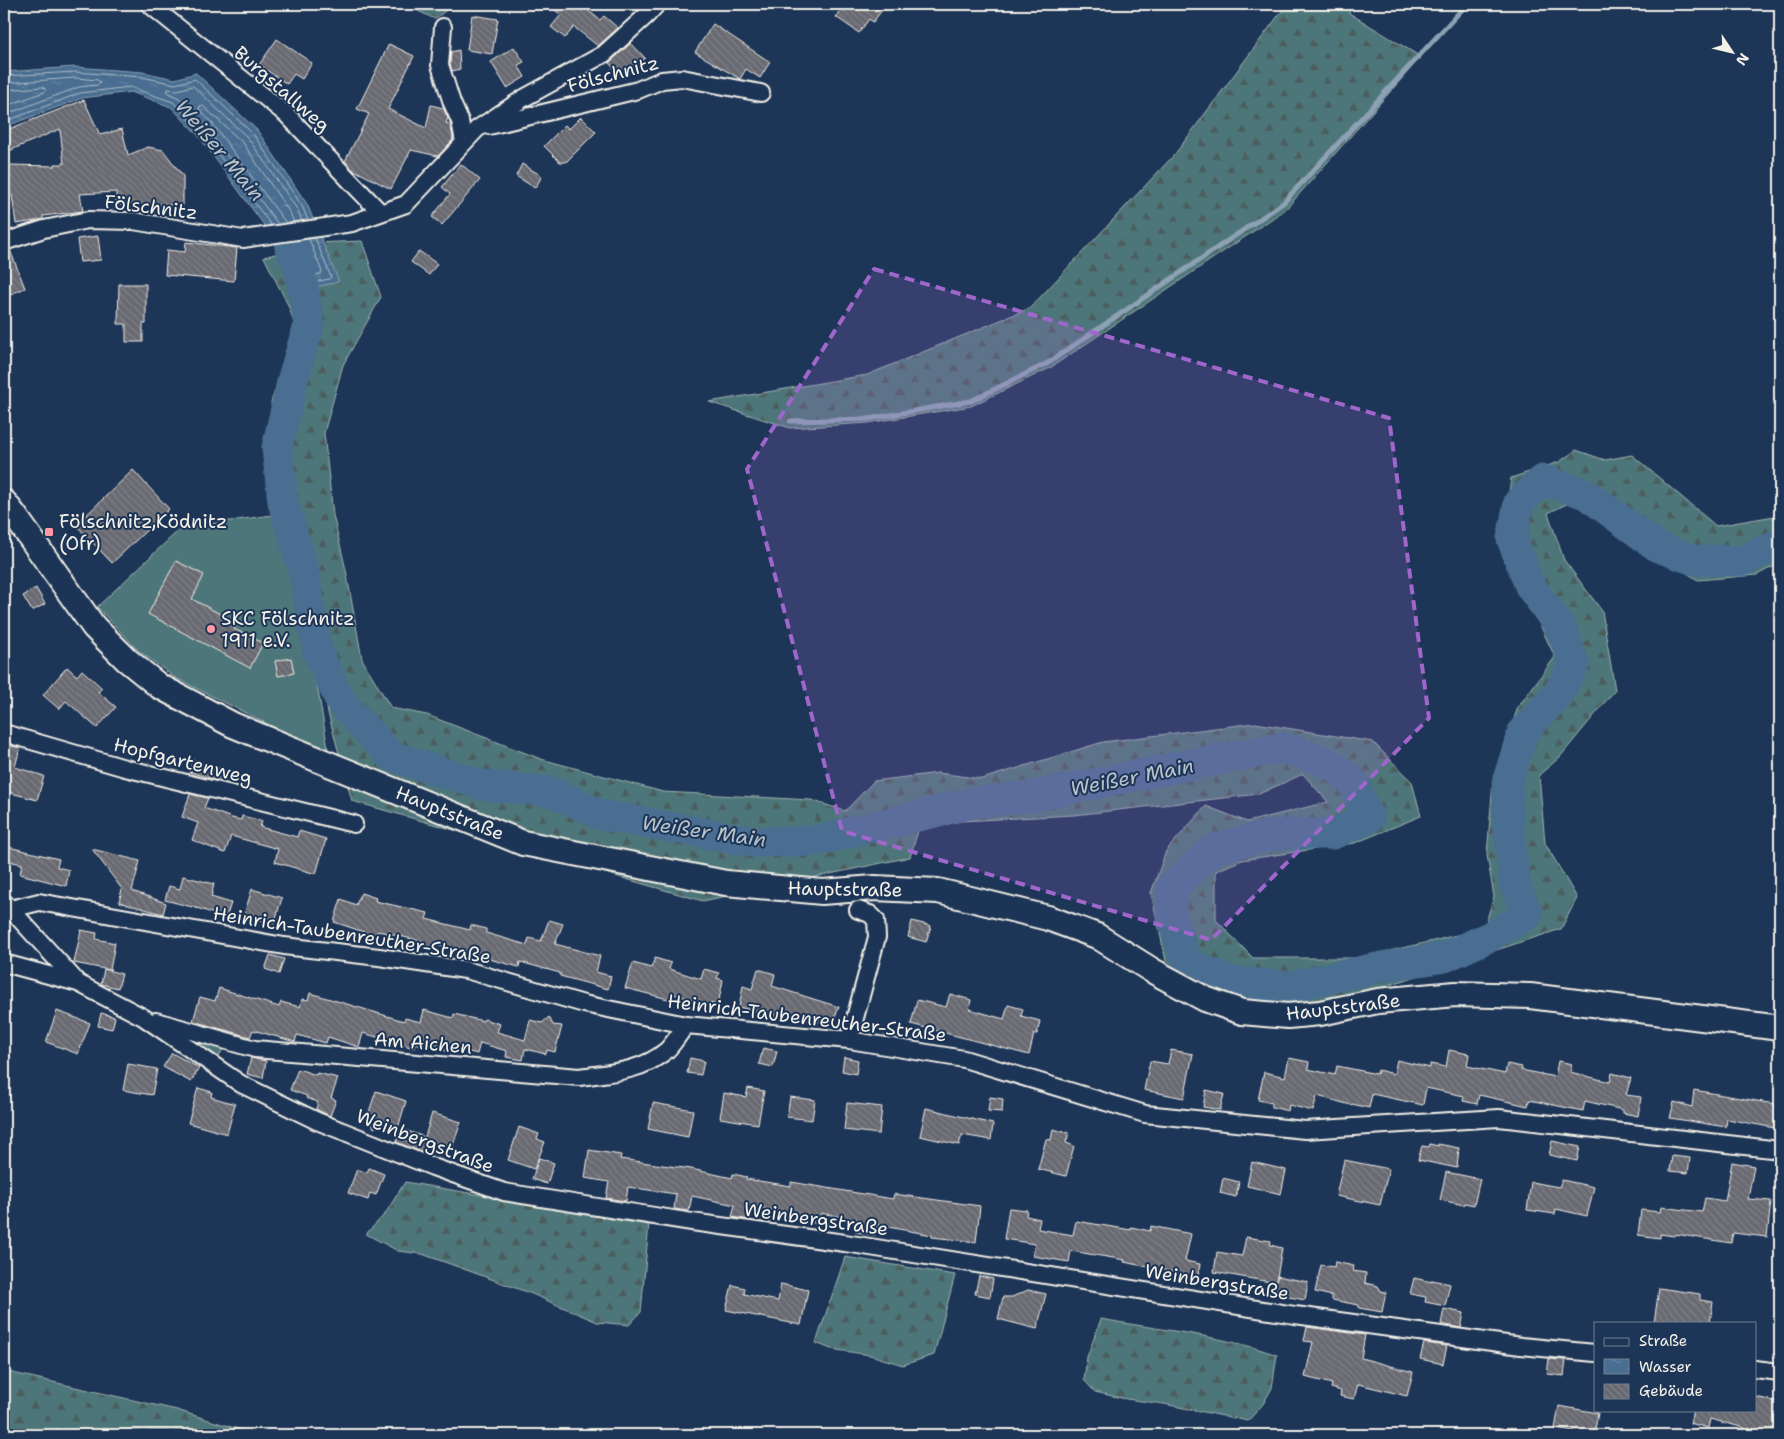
<svg xmlns="http://www.w3.org/2000/svg" width="1784" height="1439" font-family="'Shantell Sans',sans-serif">
	<style>
		.grass { fill: #4e767a; stroke: #a1b4b1 }
		.forest { fill: url(#forest-firs); stroke: #a1b4b1 }
		.water { fill: url(#water-ripples); stroke: #8da2b4 }
		.lines { fill: none; stroke-linecap: round; stroke-linejoin: round }
		.shore { stroke: #b0bdc5; stroke-width: 1 }
		.stream { stroke: #8da2b4; stroke-width: 5 }
		.river { stroke: #496e91; stroke-width: 31 }
		.building { fill: url(#building-back-hatch); stroke: #f4f1e8 }
		.minor-casing { stroke: #f4f1e8; stroke-width: 20 }
		.secondary-casing { stroke: #f4f1e8; stroke-width: 28 }
		.minor { stroke: #1d3557; stroke-width: 16 }
		.secondary { stroke: #1d3557; stroke-width: 24 }
		.marked { fill: #9f67cb; fill-opacity: 0.2; stroke: #9f67cb; stroke-width: 4; stroke-dasharray: 10 6; stroke-linejoin: round }
		.poi-dot { fill: #ff9aa2; stroke: #1d3557; stroke-width: 2 }
		.labels { text-anchor: middle; dominant-baseline: central; stroke-width: 4; stroke-linejoin: round; paint-order: stroke }
		.street-label { font-size: 19px; fill: #f4f1e8; stroke: #1d3557 }
		.poi-label { font-size: 19px; fill: #f4f1e8; stroke: #1d3557; text-anchor: start }
		.water-label { font-size: 20px; font-style: italic; fill: #b8c3ca; stroke: #1d3557 }
	</style>
	<defs>
		<pattern id="forest-firs" width="22" height="20" patternUnits="userSpaceOnUse" patternTransform="scale(1.25)"><rect width="22" height="20" fill="#4e767a"/><path d="M5 1l3.5 6h-7zM16 11l3.5 6h-7z" fill="#4b5d5d"/></pattern>
		<pattern id="water-ripples" width="26" height="14" patternUnits="userSpaceOnUse" patternTransform="scale(1.25)"><rect width="26" height="14" fill="#496e91"/><path d="M2 4q2-2 4 0t4 0M15 11q2-2 4 0t4 0" fill="none" stroke="#6483a0"/></pattern>
		<pattern id="building-back-hatch" width="6" height="6" patternUnits="userSpaceOnUse" patternTransform="scale(1.25)"><rect width="6" height="6" fill="#696972"/><path d="M-1 5l2 2M0 0l6 6M5-1l2 2" fill="none" stroke="#7f7f86"/></pattern>
	</defs>
	<rect width="100%" height="100%" fill="#1d3557"/>
	<filter id="ink" filterUnits="userSpaceOnUse"><feTurbulence type="fractalNoise" baseFrequency=".02" numOctaves="2"/><feDisplacementMap in="SourceGraphic" scale="10" xChannelSelector="R" yChannelSelector="G"/><feConvolveMatrix kernelMatrix="1 2 1 2 8 2 1 2 1" color-interpolation-filters="sRGB"/></filter>
	<g filter="url(#ink)">
		<path class="grass" d="M279,514L319,696L329,755L174,677L139,651L97,607L181,528Z
			M172,1031L224,1048L217,1059Z"/>
		<path class="forest" d="M403,4H454L435,19Z
			M1287,4H1352L1349,13L1421,57L1285,210L1050,368L971,406L868,423L790,428L709,402L867,375L1030,308L1175,154Z
			M362,241L381,297L343,365L324,433L333,515L346,570L362,659L391,708L427,715L541,759L663,792L811,800L845,811L874,781L938,773L982,779L1103,742L1255,723L1373,742L1412,782L1421,816L1355,843L1242,860L1216,871V920L1253,958H1356L1429,942L1484,928L1494,897L1487,855L1493,781L1518,707L1555,657L1502,544L1511,478L1559,462L1576,450L1605,460L1632,455L1716,526L1780,515V563L1757,575L1698,580L1626,536L1575,500L1548,513L1564,560L1602,611L1615,690L1560,757L1539,775L1545,843L1577,898L1561,929L1331,1004H1239L1172,988L1151,893L1166,851L1206,806L1247,822L1328,802L1303,774L1259,794L1074,815L961,821L918,831L910,857L703,901L352,801L328,713L309,622L280,499L271,402L296,329L288,305L264,257L315,243Z
			M405,1182L649,1224L641,1312L629,1325L597,1322L532,1294L461,1268L422,1254L398,1251L366,1234L385,1214Z
			M845,1257L955,1275L934,1355L903,1365L870,1355L831,1349L816,1343Z
			M1101,1319C1160,1330 1221,1335 1277,1355L1272,1388L1263,1404L1248,1421L1164,1404L1126,1399L1095,1392L1084,1380L1087,1357Z
			M4,1371L177,1410L257,1435H4Z"/>
		<path class="water" d="M75,67L143,72L175,79L196,73L257,130L307,204L339,282L300,290L286,255L197,134L171,107L131,92L82,98L4,127V72Z"/>
		<g class="lines">
			<path class="shore" d="M4,76L75,72L142,77L175,84L195,79L253,134L302,206L308,220
				M4,83L75,78L98,80L100,82L98,85L79,87L4,115
				M4,90L43,87L46,90L44,92L4,107
				M4,122L80,93L130,87L173,102L201,131L271,225
				M286,223L212,123L199,109L200,106H203L243,143L290,213L294,222
				M278,224L206,127L179,98L168,93V89L177,90L193,86L248,138L297,209L302,221
				M290,242L296,250L306,275L308,276L321,274L322,272L309,239
				M283,243L290,253L302,282L304,284L329,279L331,277L315,238"/>
			<path class="stream" d="M790,421L868,419L971,401L1048,363L1283,203L1467,4"/>
			<path class="river" d="M290,248L299,266L309,324L293,378L277,448L283,502L303,569L318,653L341,702L391,756L482,785L552,792L602,815L754,842L815,841L971,803L1034,796L1213,760L1283,748L1327,762L1352,781L1369,818L1333,834H1275L1214,849L1172,887L1171,916L1187,962L1231,982L1292,986L1387,966L1445,957L1491,936L1528,914L1515,886L1509,833L1507,783L1523,731L1557,696L1574,664L1562,630L1530,586L1512,539L1519,502L1543,480L1586,494L1658,547L1694,560L1742,561L1780,543"/>
		</g>
		<path class="building" d="M548,4H580L600,20L604,16L618,28L598,46L574,27L565,38L551,27L561,15Z
			M846,4H879L877,6L882,10L873,22L869,19L859,33L836,17Z
			M472,15L498,19L492,54L467,50Z
			M713,24L770,62L760,78L746,69L740,79L695,52Z
			M277,39L312,63L302,79L294,74L287,84L259,65Z
			M631,43L645,58L623,78L609,63Z
			M389,44L414,56L388,109L426,128L431,105L443,108L448,118L446,123L450,124L453,137L452,141L438,156L411,150L391,189L352,169L345,161L369,114L357,109Z
			M514,47L524,62L518,65L525,77L507,88L491,62Z
			M459,50L460,69L452,71L450,64L451,52Z
			M84,100L100,135L122,129L128,155L148,147L163,150L183,176V205H116V192L80,194L83,211L43,216V219L35,221L16,224L12,195H9L8,165L55,166V164H64L60,129L4,153V131Z
			M581,117L596,132L566,162H560L544,146L565,125L569,129Z
			M461,164L480,180L442,225L432,217L450,194L442,187Z
			M522,164L542,176L535,188L516,176Z
			M98,236L101,260L80,262L77,239Z
			M186,242L237,248L234,281L165,275L167,250L185,252Z
			M10,250L25,288L4,297V252Z
			M419,251L437,264L429,275L411,262Z
			M119,284H146V324H143V342H126V324H118Z
			M133,470L169,509L112,563L76,525Z
			M176,561L204,575L192,599L237,623L234,629L263,643L250,668L148,614Z
			M36,588L45,604L32,611L23,596Z
			M291,658L294,673L278,676L275,661Z
			M67,667L77,676L82,670L102,688L98,692L116,707L97,728L66,701L59,709L43,695Z
			M4,744L20,748L15,767L44,776L37,800L4,791Z
			M193,760L227,771L224,782L189,772Z
			M190,794L208,798L204,808L232,818L241,820L242,816L262,821L260,827L297,837L299,831L326,839L316,874L275,862L278,849L231,836L225,853L192,840L198,823L182,817Z
			M4,846L59,859L57,867L69,870L66,886L20,874L22,864L4,860Z
			M92,849L140,861L132,891L166,903L163,914L119,902L122,889Z
			M183,876L214,884L211,897L231,903L226,918L200,909L165,900L169,886L180,889Z
			M252,889L282,898L274,924L244,915Z
			M361,893L376,898L375,901L428,913L426,919L470,930L471,925L486,929V933L527,945L529,938L541,941L549,920L563,924L555,944L600,956L596,972L611,976L608,989L560,976V973L520,962L519,967L436,945L435,950L420,946L421,941L378,931L376,936L334,922L341,899L356,905Z
			M912,921L931,926L926,942L908,937Z
			M81,930L97,933L96,939L115,943L110,970L74,963Z
			M270,955L284,959L279,974L265,969Z
			M655,958L671,963L669,969L701,979L704,969L719,973L717,978L723,980L718,1005L710,1003L709,1005L674,994L672,1000L625,988L633,963L651,968Z
			M104,969L122,974L118,988L101,984Z
			M758,969L775,974L772,986L839,1007L833,1022L820,1018L818,1023L778,1011L776,1018L739,1007L743,986L752,989Z
			M219,988L279,1007L281,1002L300,1007L302,999L308,1000L310,993L404,1021L405,1018L421,1022L424,1010L453,1018L454,1014L483,1021L484,1019L500,1024L497,1032L525,1040L530,1020L542,1023L549,1017L553,1025L562,1026L555,1052L547,1050L546,1054L525,1049L523,1060L506,1057L507,1051L480,1043L477,1054L448,1046L446,1051L415,1043L414,1048L363,1033L359,1047L328,1037L326,1043L297,1035L295,1042L253,1030L250,1037L193,1021L200,997L215,1001Z
			M950,994L971,1000L969,1009L1004,1019L1008,1005L1023,1009L1021,1016L1040,1021L1037,1034H1034L1029,1055L911,1024L917,1000L946,1007Z
			M57,1011L90,1023L78,1054L46,1042Z
			M101,1013L115,1017L112,1029L98,1026Z
			M763,1048L777,1051L773,1067L759,1064Z
			M1171,1050L1193,1054L1184,1098L1144,1090L1150,1061L1168,1064Z
			M1449,1050L1469,1054L1467,1066L1505,1074L1507,1064L1522,1067L1521,1070L1555,1077L1558,1061L1572,1064L1570,1072L1610,1082L1612,1073L1631,1078L1626,1095L1641,1097L1638,1116L1623,1113V1110L1585,1101L1583,1111L1529,1100L1528,1106L1479,1095L1477,1104L1463,1101L1464,1096L1426,1088L1423,1105L1372,1094L1369,1108L1352,1104L1351,1105L1317,1096L1313,1111L1289,1105L1288,1111L1272,1107V1103L1258,1100L1264,1072L1285,1077L1289,1058L1309,1062L1308,1069L1335,1075L1337,1066L1377,1074L1378,1070L1394,1074L1397,1060L1430,1068V1064L1446,1067Z
			M172,1053L199,1068L191,1082L163,1067Z
			M844,1057L858,1060L856,1074L842,1071Z
			M251,1058L266,1061L263,1078L247,1074Z
			M690,1058L704,1061L701,1075L687,1073Z
			M128,1064L157,1069L152,1095L123,1090Z
			M298,1069L316,1075L317,1073L338,1078L331,1098L336,1100L330,1116L316,1109L318,1102L306,1098L307,1096L290,1090Z
			M198,1088L212,1092L211,1097L235,1104L227,1134L188,1123Z
			M748,1088L764,1091L758,1124L720,1118L724,1093L746,1097Z
			M1206,1090L1224,1094L1220,1110L1203,1107Z
			M1694,1090L1780,1105V1129L1727,1119L1726,1127L1670,1118L1674,1102L1692,1107Z
			M376,1091L406,1101L398,1128L382,1123L374,1128L371,1120L367,1118Z
			M790,1097L815,1100L812,1120L787,1117Z
			M990,1097L1003,1099L1002,1112L988,1111Z
			M653,1103L693,1110L688,1137L648,1129Z
			M847,1103L882,1107L879,1134L844,1130Z
			M926,1108L993,1124L991,1140L962,1135L959,1145L920,1136Z
			M432,1113L461,1122L452,1148L428,1141L424,1153L396,1142L401,1129L425,1137Z
			M519,1127L539,1134L537,1139L545,1142L534,1169L508,1160Z
			M1053,1129L1069,1133L1066,1143L1074,1146L1066,1176L1038,1169L1046,1139L1051,1140Z
			M1552,1141L1580,1147L1577,1161L1549,1155Z
			M1430,1144L1438,1146V1144L1459,1148L1457,1168L1418,1160L1422,1146L1429,1147Z
			M589,1150L621,1155L620,1159L691,1169L732,1178L733,1174L747,1177L746,1179L791,1186V1182L893,1199L894,1194L980,1206L976,1242L932,1237V1235L877,1225L875,1235L856,1232L858,1220L821,1213L819,1224L798,1219L799,1214L753,1207L750,1220L732,1217L735,1205L692,1196L689,1211L674,1209L676,1194L628,1187L626,1201L606,1198L609,1182L585,1178Z
			M1672,1156L1690,1158L1688,1173L1670,1171Z
			M539,1158L554,1163L547,1184L532,1179Z
			M1344,1160L1389,1169L1380,1205L1336,1196Z
			M1252,1162L1286,1170L1281,1194L1247,1186Z
			M1732,1162L1754,1166L1748,1199L1771,1201L1767,1237L1733,1233L1731,1243L1675,1234L1674,1236L1660,1234V1238L1638,1235L1641,1210L1660,1212L1661,1207L1702,1212L1705,1198L1725,1201Z
			M369,1168L384,1174L376,1195L370,1193L368,1200L348,1193L357,1169L367,1173Z
			M1446,1172L1480,1179L1474,1205L1465,1203L1464,1205L1440,1200Z
			M1223,1178L1239,1182L1236,1197L1220,1193Z
			M1562,1180L1594,1187L1587,1216L1556,1209L1555,1214L1527,1210L1531,1182L1559,1187Z
			M1009,1208L1027,1210L1026,1216L1040,1219L1038,1229L1073,1235L1076,1221L1131,1230V1227L1150,1231L1151,1226L1191,1234L1185,1261L1200,1264L1197,1283L1181,1280L1182,1274L1124,1262L1125,1260L1071,1251L1069,1262L1033,1256L1035,1244L1004,1239Z
			M1246,1237L1271,1241L1270,1245L1282,1248L1276,1283L1214,1272L1217,1252L1242,1256Z
			M1335,1262L1354,1266L1353,1271L1366,1273L1365,1283L1378,1286L1381,1291L1386,1292L1382,1312L1359,1308V1305L1332,1300V1296L1315,1292L1321,1265L1334,1267Z
			M979,1276L993,1279L990,1297L975,1294Z
			M1277,1276L1308,1282L1305,1300L1274,1294Z
			M1414,1278L1432,1282V1280L1450,1284L1445,1306L1425,1302L1426,1297L1410,1294Z
			M781,1284L808,1290L801,1325L726,1310L732,1285L745,1288L744,1294L778,1301Z
			M1659,1288L1700,1294V1300L1713,1302L1710,1323H1654Z
			M1028,1290L1046,1294L1037,1329L998,1319L1003,1297H1012Z
			M1444,1309L1464,1313L1461,1328L1441,1324Z
			M1307,1327L1365,1335L1361,1358L1413,1372L1407,1396L1358,1384L1354,1399L1340,1396L1341,1391L1331,1388L1332,1384L1305,1377L1313,1342L1304,1341Z
			M1424,1343L1447,1346L1443,1364L1420,1359Z
			M1549,1359L1566,1360L1564,1376L1547,1374Z
			M1755,1397L1780,1402V1435H1743L1745,1428L1710,1419L1708,1428L1690,1423L1693,1410H1755Z
			M1559,1406L1598,1413L1594,1435L1555,1429Z"/>
		<g class="lines">
			<defs>
				<path id="minor" d="M149,4L287,115L380,212
					M443,27L440,65L452,103L460,121L464,142
					M489,126L638,90L662,80L682,78L761,93
					M4,242L44,229L88,220L133,221L243,239L352,223L406,204L477,129L524,98L604,54L647,15L657,4
					M4,733L125,768L354,824
					M5,903L78,983
					M11,909L39,902L284,946L379,957L466,970L584,1004L686,1025L849,1040L964,1059L1145,1114L1305,1130L1499,1118L1780,1150
					M4,963L78,983L143,1017L241,1084L317,1121L433,1167L504,1192L692,1222L845,1243L1295,1315L1521,1346L1595,1353
					M156,1021L255,1049L579,1077C609,1073 642,1072 667,1050C674,1043 680,1033 686,1025
					M849,1040L877,937L876,920L870,914L858,910
					M1755,1369L1780,1372"/>
				<path id="secondary" d="M4,502L15,516L94,627L127,660L159,686L233,725L523,843L726,883L822,892L874,888L938,891L1048,918L1097,936L1153,971L1205,999L1242,1012L1288,1016L1320,1013L1378,1001L1455,994L1530,996L1780,1028"/>
			</defs>
			<use href="#minor" class="minor-casing"/>
			<use href="#secondary" class="secondary-casing"/>
			<use href="#minor" class="minor"/>
			<use href="#secondary" class="secondary"/>
		</g>
	</g>
	<path class="marked" d="M874,269L1389,418L1429,718L1211,940L842,831L747,469Z"/>
	<g class="poi-dot">
		<rect x="44" y="527" width="10" height="10" rx="2.5"/>
		<circle cx="211" cy="629" r="5"/>
	</g>
	<g class="labels">
		<g class="street-label">
			<text transform="translate(613 74) rotate(-15)">Fölschnitz</text>
			<text transform="translate(282 89) rotate(41)">Burgstallweg</text>
			<text transform="translate(151 207) rotate(7)">Fölschnitz</text>
			<text transform="translate(183 761) rotate(14)">Hopfgartenweg</text>
			<text transform="translate(450 813) rotate(22)">Hauptstraße</text>
			<text transform="translate(845 889) rotate(1)">Hauptstraße</text>
			<text transform="translate(352 935) rotate(9)">Heinrich-Taubenreuther-Straße</text>
			<text transform="translate(1343 1007) rotate(-7)">Hauptstraße</text>
			<text transform="translate(807 1018) rotate(7)">Heinrich-Taubenreuther-Straße</text>
			<text transform="translate(423 1043) rotate(5)">Am Aichen</text>
			<text transform="translate(425 1141) rotate(21)">Weinbergstraße</text>
			<text transform="translate(816 1219) rotate(8)">Weinbergstraße</text>
			<text transform="translate(1217 1282) rotate(9)">Weinbergstraße</text>
		</g>
		<g class="poi-label">
			<text x="59" y="521">Fölschnitz,Ködnitz<tspan x="59" dy="22">(Ofr)</tspan></text>
			<text x="221" y="618">SKC Fölschnitz<tspan x="221" dy="22">1911 e.V.</tspan></text>
		</g>
		<g class="water-label">
			<text transform="translate(220 150) rotate(50)">Weißer Main</text>
			<text transform="translate(1132 777) rotate(-11)">Weißer Main</text>
			<text transform="translate(704 831) rotate(8)">Weißer Main</text>
		</g>
	</g>
	<rect width="1784" height="1439" fill="none" stroke="#1d3557" stroke-width="20"/>
	<rect x="10" y="10" width="1764" height="1419" fill="none" stroke="#f4f1e8" stroke-width="2" filter="url(#ink)"/>
	<rect x="1594" y="1322" width="162" height="90" fill="#1d3557" stroke="#738091"/>
	<rect x="1604" y="1338" width="25" height="8" fill="#1d3557" stroke="#738091"/>
	<text x="1639" y="1346" font-size="15" fill="#f4f1e8">Straße</text>
	<rect x="1604" y="1359" width="25" height="15" fill="url(#water-ripples)" stroke="#738091"/>
	<text x="1639" y="1372" font-size="15" fill="#f4f1e8">Wasser</text>
	<rect x="1604" y="1384" width="25" height="15" fill="url(#building-back-hatch)" stroke="#738091"/>
	<text x="1639" y="1396" font-size="15" fill="#f4f1e8">Gebäude</text>
	<g transform="translate(1732 52) rotate(125)" stroke="#1d3557" stroke-width="4" paint-order="stroke">
	<path d="M0-4L9 19L0 12L-9 19Z" fill="#f4f1e8"/>
	<text y="-8" font-size="14" font-weight="bold" text-anchor="middle" fill="#f4f1e8">N</text>
	</g>
</svg>
